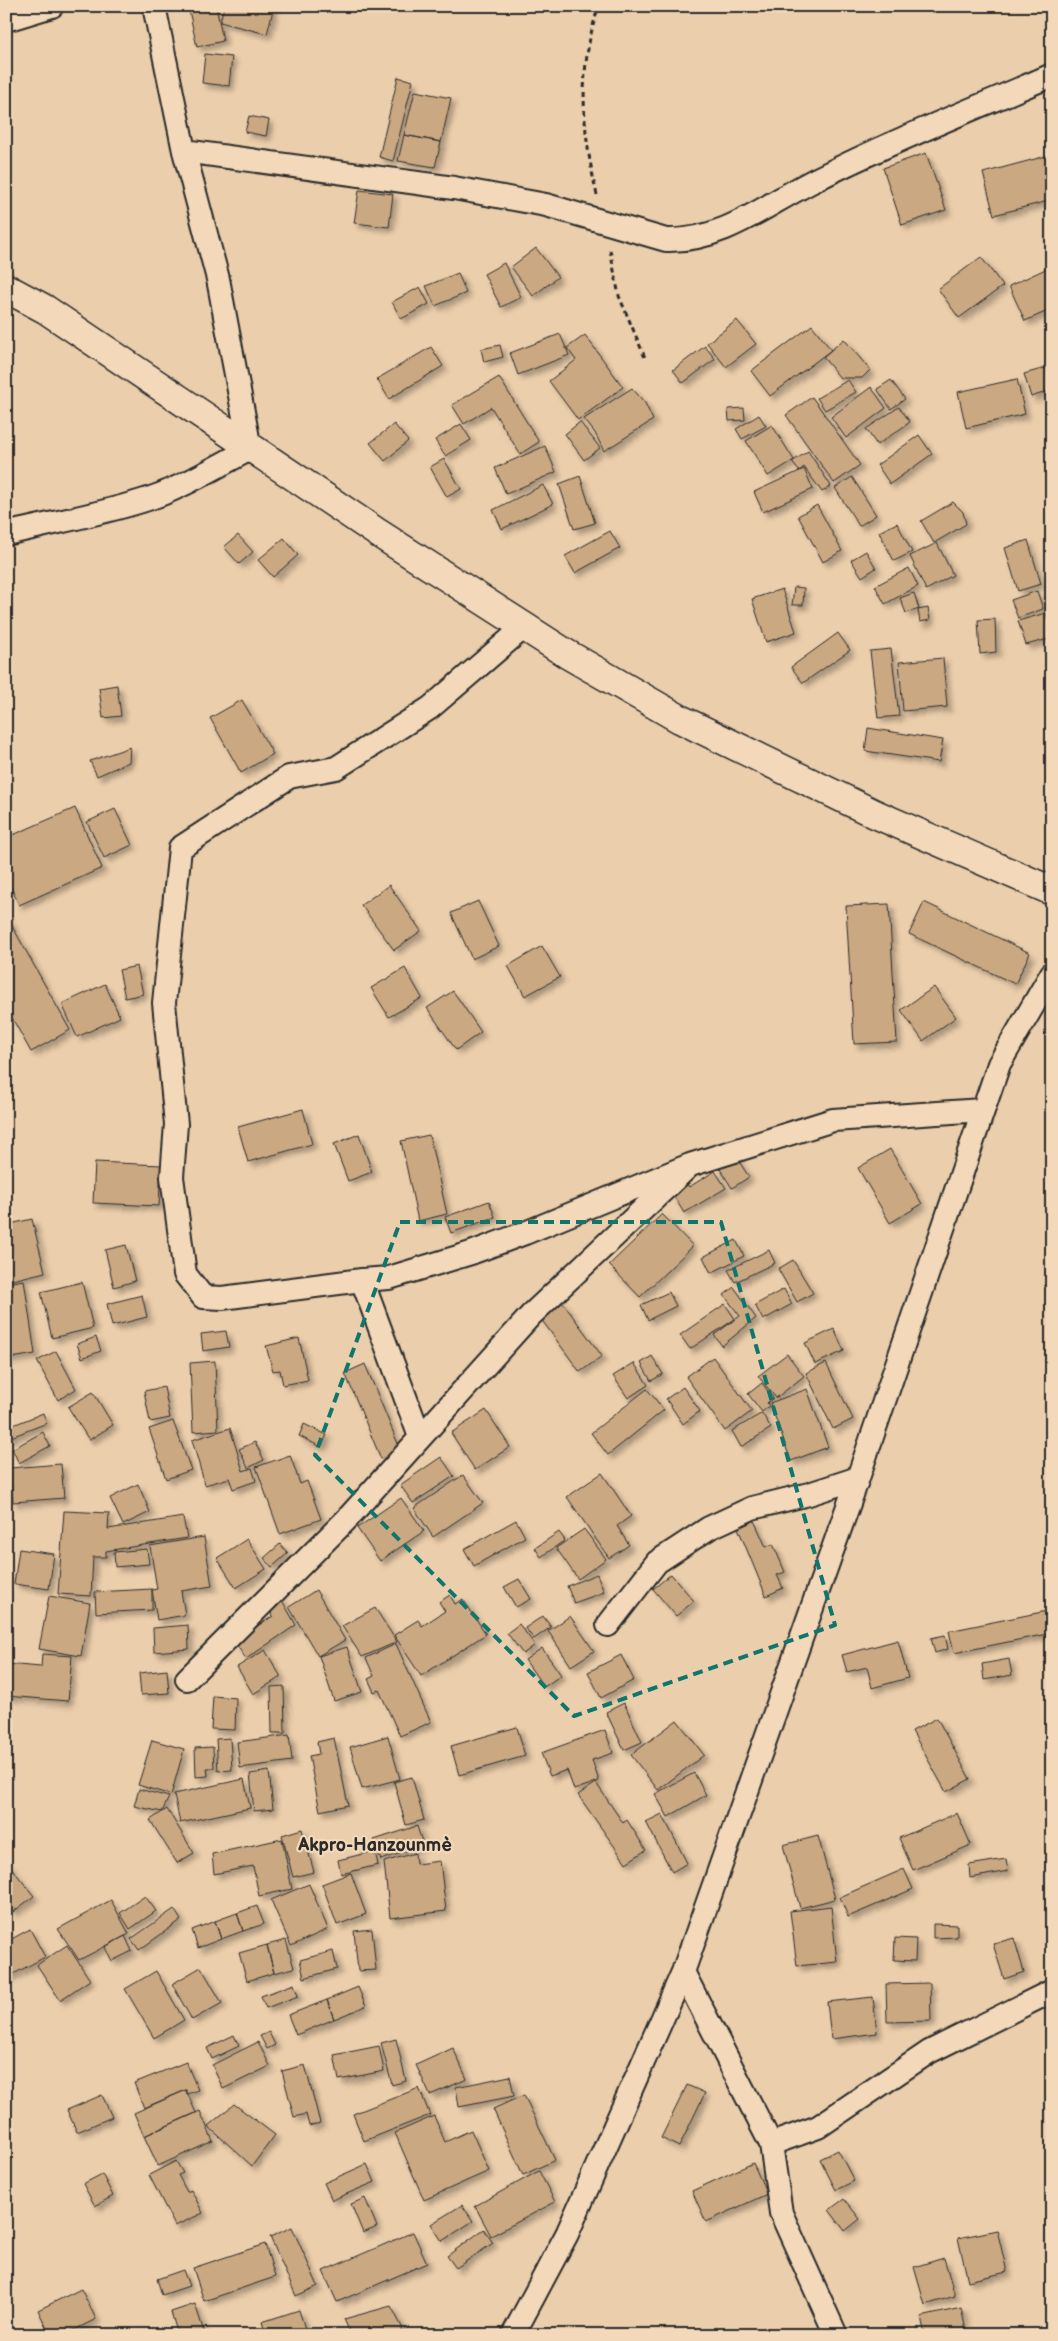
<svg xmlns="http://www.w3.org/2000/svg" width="1058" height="2341" font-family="'Balsamiq Sans',sans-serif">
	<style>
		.building { fill: #caa881; stroke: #2b2b2b; filter: url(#shadow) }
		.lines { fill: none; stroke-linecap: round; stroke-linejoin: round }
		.minor-casing { stroke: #2b2b2b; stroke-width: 26 }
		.primary-casing { stroke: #2b2b2b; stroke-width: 31 }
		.path { stroke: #2b2b2b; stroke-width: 3; stroke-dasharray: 5 4; stroke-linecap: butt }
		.minor { stroke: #f3d9ba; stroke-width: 22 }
		.primary { stroke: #f3d9ba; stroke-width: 28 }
		.marked { fill: none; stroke: #0f766e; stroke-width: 4; stroke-dasharray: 10 6; stroke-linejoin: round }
		.labels { text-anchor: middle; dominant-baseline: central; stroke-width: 4.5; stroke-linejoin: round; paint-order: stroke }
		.quarter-label { font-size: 18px; font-weight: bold; fill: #2b2b2b; stroke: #f3d9ba }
	</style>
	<defs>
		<filter id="shadow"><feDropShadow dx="4.5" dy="4.5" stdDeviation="2.5" flood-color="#0004"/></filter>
	</defs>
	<rect width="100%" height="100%" fill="#ebceab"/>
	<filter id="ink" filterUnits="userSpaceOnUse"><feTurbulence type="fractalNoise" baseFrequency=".02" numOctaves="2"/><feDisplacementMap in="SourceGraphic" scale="10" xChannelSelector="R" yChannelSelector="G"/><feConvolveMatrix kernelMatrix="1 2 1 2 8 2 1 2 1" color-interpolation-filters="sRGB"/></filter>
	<g filter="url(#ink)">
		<path class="building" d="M188,6H216L223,41L197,47Z
			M224,6H274L267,34L220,22Z
			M205,54L232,57L229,86L202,83Z
			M398,77L413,81L393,161L379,157Z
			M415,91L451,98L441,142L404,135Z
			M249,116L269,120L266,136L245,132Z
			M404,135L441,142L435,167L398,161Z
			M926,153L946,210L902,225L883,168Z
			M1050,155L1052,200L994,215L983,173Z
			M359,190L393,194L389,227L354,223Z
			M536,248L558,277L533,296L511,267Z
			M981,257L1003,286L959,318L938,289Z
			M504,263L521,297L501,307L484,274Z
			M1052,266V309L1025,321L1009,286Z
			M458,273L466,293L435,306L426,286Z
			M420,287L429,304L401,319L392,302Z
			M737,320L756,344L726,367L707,343Z
			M812,325L831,350L770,396L751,371Z
			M560,334L569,355L518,375L510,353Z
			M585,335L623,387L578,420L549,381L576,360L567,348Z
			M844,339L870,370L862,378H840L823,357Z
			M500,345L503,357L484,362L481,349Z
			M705,346L715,359L683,383L673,370Z
			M431,347L443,366L389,399L377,379Z
			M1052,366V390L1031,397L1024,374Z
			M499,377L539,442L520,454L491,407L464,424L452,405Z
			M1017,379L1025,414L966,428L958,392Z
			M848,380L856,392L825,410L817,398Z
			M891,380L905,399L891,409L877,389Z
			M871,387L886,408L846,438L831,417Z
			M632,388L645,403L653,420L604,451L595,433L584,419Z
			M812,397L860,465L834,483L786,415Z
			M899,407L910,422L877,445L866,429Z
			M744,408L745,420L729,421L728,409Z
			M759,415L766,426L742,439L736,429Z
			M580,422L600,448L584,460L565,434Z
			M394,424L408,441L385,461L370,443Z
			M461,424L471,440L445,456L435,440Z
			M772,425L794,460L768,476L746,441Z
			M919,435L932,454L890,484L877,465Z
			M545,446L556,472L506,494L495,468Z
			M808,451L831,486L822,492L804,467L799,471L792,462Z
			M444,459L461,489L447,497L430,467Z
			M804,469L813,489L763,512L754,492Z
			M580,476L595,523L574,529L559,484Z
			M852,477L876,515L859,526L835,488Z
			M543,485L553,504L502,529L493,510Z
			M953,502L963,512L966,524L934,543L921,521Z
			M817,505L842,551L823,562L798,516Z
			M897,523L912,552L894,561L879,532Z
			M610,531L620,548L575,573L565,556Z
			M238,535L253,552L239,564L224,547Z
			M284,538L298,555L273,577L258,560Z
			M1028,540L1041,584L1018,591L1005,548Z
			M937,543L953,575L926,590L910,556Z
			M866,551L876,568L862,577L851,560Z
			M909,568L918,586L885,604L875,586Z
			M794,587L804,588L803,605H792Z
			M782,589L796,632L766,642L752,599Z
			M1037,591L1043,609L1018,618L1011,600Z
			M914,593L919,609L906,613L900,598Z
			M928,608L930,620L920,622L918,610Z
			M1046,613L1052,638L1026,645L1018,621Z
			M995,619L996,652L980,654L978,620Z
			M838,633L850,650L803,683L791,667Z
			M891,649L899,716L878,718L870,651Z
			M943,658L947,707L903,711L899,662Z
			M117,685L121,716L103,718L99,688Z
			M242,700L273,754L241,773L210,718Z
			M868,728L943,740L939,762L865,751Z
			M130,747L129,762L97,776L90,761Z
			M75,808L102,868L19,905L6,876V838Z
			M115,809L132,845L104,858L87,822Z
			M389,885L421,931L394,950L361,905Z
			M478,901L499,946L472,959L451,913Z
			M924,902L1030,953L1015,984L909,934Z
			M889,904L897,1042L854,1044L846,906Z
			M6,915L70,1030L31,1052L6,1007Z
			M542,946L560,977L525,996L508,966Z
			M137,966L143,994L125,998L119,970Z
			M405,968L422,998L389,1017L371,988Z
			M105,984L120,1017L77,1037L62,1004Z
			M934,987L956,1017L923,1041L901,1010Z
			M453,991L481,1032L456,1050L427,1008Z
			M303,1109L312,1144L248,1162L238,1127Z
			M359,1134L372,1172L348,1181L334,1144Z
			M429,1135L447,1214L418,1221L401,1141Z
			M890,1149L922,1204L890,1223L858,1168Z
			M735,1155L749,1177L732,1188L718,1166Z
			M95,1162L161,1165L159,1206L93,1203Z
			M715,1171L726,1188L684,1213L670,1190L685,1181L689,1187Z
			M489,1201L495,1217L451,1233L445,1217Z
			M662,1214L693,1246L640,1297L609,1265Z
			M32,1219L45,1272L8,1281L6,1272V1225Z
			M736,1240L744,1256L711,1273L703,1257Z
			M126,1245L135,1281L114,1287L105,1250Z
			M769,1250L775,1263L735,1282L728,1270Z
			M793,1260L813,1293L797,1302L778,1269Z
			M24,1280L35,1354L6,1359V1283Z
			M82,1282L93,1328L52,1338L41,1292Z
			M734,1287L756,1318L722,1346L714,1335L740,1316L724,1295Z
			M784,1289L792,1304L763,1320L755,1305Z
			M669,1292L676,1306L648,1320L641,1305Z
			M142,1295L147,1317L112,1326L107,1304Z
			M560,1299L602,1356L580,1372L538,1315Z
			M725,1304L735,1319L690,1349L680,1335Z
			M834,1329L844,1351L815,1364L805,1343Z
			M226,1331L229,1347L203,1351L201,1334Z
			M96,1337L101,1351L82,1358L77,1344Z
			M299,1338L308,1380L283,1385L280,1370L273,1371L266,1346Z
			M56,1351L76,1389L58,1400L37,1361Z
			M787,1354L804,1376L776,1398L758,1376Z
			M652,1356L663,1374L651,1381L641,1363Z
			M713,1357L752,1411L725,1431L686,1377Z
			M215,1361L218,1430L193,1432L190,1363Z
			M634,1363L648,1385L628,1398L613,1376Z
			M826,1363L853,1419L833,1429L806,1373Z
			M365,1364L401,1451L381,1459L345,1373Z
			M762,1383L773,1398L767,1403L769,1406L762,1412L748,1394Z
			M164,1387L170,1418L150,1422L144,1391Z
			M683,1387L700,1411L683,1424L666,1399Z
			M647,1389L664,1410L608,1455L591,1433Z
			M807,1389L828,1447L791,1461L770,1403Z
			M93,1392L113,1425L89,1440L68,1407Z
			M486,1410L510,1447L475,1470L451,1433Z
			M43,1413L47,1423L6,1439V1428Z
			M762,1413L771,1428L741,1447L732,1431Z
			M173,1421L191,1470L166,1479L149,1429Z
			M304,1424L327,1435L321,1447L299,1436Z
			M230,1428L243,1471L252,1468L256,1481L233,1489L229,1478L205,1485L192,1440Z
			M43,1432L50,1446L19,1463L12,1449Z
			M255,1442L264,1460L248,1468L239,1449Z
			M290,1455L300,1484L307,1481L321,1519L280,1534L256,1467Z
			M441,1457L454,1476L413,1503L400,1485Z
			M61,1464L64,1498L13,1502L10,1468Z
			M602,1473L631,1516L617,1526L629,1545L609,1558L567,1497Z
			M463,1475L483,1503L433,1537L414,1508Z
			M138,1484L150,1512L123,1525L110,1498Z
			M401,1498L424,1531L380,1561L357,1528Z
			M64,1511L109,1513L108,1529L183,1517L187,1538L106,1551V1557H93L91,1596L58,1594Z
			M516,1520L525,1537L474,1566L464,1549Z
			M754,1520L766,1547L773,1544L785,1572L777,1575L783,1588L766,1596L738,1528Z
			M584,1529L606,1559L578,1579L556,1548Z
			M559,1532L565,1540L541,1557L535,1548Z
			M204,1537L212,1586L181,1591L185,1615L157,1620L152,1590L157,1589L150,1546Z
			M247,1539L266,1569L236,1588L217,1558Z
			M280,1544L288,1553L272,1567L264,1558Z
			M19,1549L54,1554L49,1589L14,1584Z
			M147,1549L149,1564L115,1567L114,1552Z
			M597,1574L604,1592L574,1603L567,1586Z
			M671,1574L694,1601L676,1616L653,1589Z
			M519,1579L531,1599L516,1607L504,1587Z
			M152,1589V1610L96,1613L95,1592Z
			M316,1590L345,1640L318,1656L289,1607Z
			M279,1595L296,1625L246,1659L234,1641L273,1616L265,1604Z
			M450,1595L455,1604L463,1599L486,1634L421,1676L394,1635L418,1620L422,1626L445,1611L439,1602Z
			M49,1596L90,1603L81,1656L39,1649Z
			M375,1608L397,1642L362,1657L342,1626Z
			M1052,1610V1633L954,1653L949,1631Z
			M543,1616L551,1627L534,1639L525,1628Z
			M570,1616L594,1651L571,1666L548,1631Z
			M519,1624L535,1645L523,1654L507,1633Z
			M188,1625L189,1649L154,1652L153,1628Z
			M945,1635L948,1649L935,1653L931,1638Z
			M898,1640L908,1678L872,1688L867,1667L847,1672L842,1655Z
			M396,1644L431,1722L400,1736L379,1690L374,1692L368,1679L374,1676L366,1658Z
			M347,1647L362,1692L334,1701L319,1656Z
			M542,1648L561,1675L544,1687L525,1660Z
			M265,1650L281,1677L253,1694L237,1667Z
			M42,1654L72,1656L68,1701L6,1696V1664L41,1667Z
			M621,1655L634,1680L601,1698L588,1672Z
			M1009,1659L1012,1675L984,1680L982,1664Z
			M167,1670L169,1693L141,1695L139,1673Z
			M284,1686L285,1733H272L271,1687Z
			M213,1696L236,1698L235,1730L211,1729Z
			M624,1703L642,1742L624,1750L606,1712Z
			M937,1718L970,1779L946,1792L912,1731Z
			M677,1720L704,1755L658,1790L631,1755Z
			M517,1727L525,1756L459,1775L451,1746Z
			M605,1730L613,1753L592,1760L599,1781L574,1790L567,1770L550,1776L541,1753Z
			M289,1735L292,1761L240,1768L237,1742Z
			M388,1736L400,1779L362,1789L350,1747Z
			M230,1738L232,1770L218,1771L216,1739Z
			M334,1738L348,1805L320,1811L309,1756L319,1754L317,1742Z
			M152,1740L184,1749L171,1795L138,1785Z
			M213,1747L214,1768H207L208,1776L196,1777L195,1748Z
			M269,1771L273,1809L254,1811L250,1774Z
			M694,1773L706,1795L668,1817L655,1794Z
			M412,1777L424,1820L406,1825L394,1782Z
			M244,1779L250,1808L180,1823L174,1794Z
			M596,1783L623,1823L627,1820L646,1850L626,1863L578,1795Z
			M139,1789L169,1797L162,1812L134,1806Z
			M167,1809L194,1853L177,1863L150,1820Z
			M957,1813L971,1845L913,1870L899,1838Z
			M662,1814L687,1863L672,1872L646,1822Z
			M417,1826L423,1845L381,1860L374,1840Z
			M302,1829L314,1872L293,1877L282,1835Z
			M818,1836L835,1899L800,1908L783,1845Z
			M282,1839L292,1889L259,1896L253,1866L214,1874L212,1854Z
			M375,1851L378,1865L341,1874L338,1860Z
			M415,1853L416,1864L440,1861L446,1911L390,1918L384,1862Z
			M1006,1859L1008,1871L970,1878L969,1865Z
			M6,1861L34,1896L13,1912L6,1903Z
			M904,1869L913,1889L848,1917L840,1897Z
			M351,1873L366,1914L337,1925L322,1884Z
			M309,1884L328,1929L291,1946L271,1900Z
			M145,1896L156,1911L130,1929L120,1913Z
			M111,1900L129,1934L79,1960L58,1929Z
			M257,1906L264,1924L243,1931L237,1913Z
			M831,1906L837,1962L797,1966L790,1911Z
			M174,1909L181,1920L139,1950L131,1939Z
			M237,1913L243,1931L221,1939L215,1921Z
			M215,1921L221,1939L198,1948L192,1930Z
			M933,1924L957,1925V1937L933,1938Z
			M30,1929L45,1957L6,1978V1942Z
			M372,1929L376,1970L358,1971L354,1931Z
			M125,1936L132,1951L112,1961L105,1947Z
			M895,1938L916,1939L915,1961L894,1960Z
			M1014,1938L1024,1972L1004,1979L993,1944Z
			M286,1940L294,1968L274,1973L267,1945Z
			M67,1945L90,1980L60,2000L37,1965Z
			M267,1945L274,1973L247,1981L239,1953Z
			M333,1951L337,1969L304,1978L300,1960Z
			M201,1967L222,2003L192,2020L172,1984Z
			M156,1971L184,2020L154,2038L125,1989Z
			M930,1983L931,2021L887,2022L886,1984Z
			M294,1984L298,1996L266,2008L261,1996Z
			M358,1987L366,2006L334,2019L327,2000Z
			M873,1997L877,2033L831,2039L827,2002Z
			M327,2000L334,2019L296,2035L288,2015Z
			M269,2032L275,2045L267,2049L260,2036Z
			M234,2035L239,2046L212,2059L207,2048Z
			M396,2039L406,2081L392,2085L381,2043Z
			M258,2042L270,2066L223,2089L212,2065Z
			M379,2046L384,2071L339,2080L334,2055Z
			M453,2048L467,2079L430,2095L416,2065Z
			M186,2062L198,2090L187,2094L186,2090L144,2108L134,2083Z
			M305,2065L320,2123L309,2126L306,2114L294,2117L282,2071Z
			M510,2076L514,2096L459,2107L456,2087Z
			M687,2085L705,2093L679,2147L661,2138Z
			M419,2088L430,2115L364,2141L353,2114Z
			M186,2090L196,2113L144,2136L134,2113Z
			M102,2095L112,2117L77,2132L67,2110Z
			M524,2095L555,2160L523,2175L493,2109Z
			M234,2104L275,2135L252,2166L208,2126Z
			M200,2111L213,2141L158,2166L144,2136Z
			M434,2116L445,2142L471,2130L489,2171L424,2200L395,2133Z
			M838,2150L854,2181L836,2190L820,2159Z
			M176,2161L183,2173L178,2175L187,2192L191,2190L203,2213L175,2226L149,2175Z
			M753,2163L767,2194L706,2222L692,2191Z
			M367,2164L375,2182L332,2200L324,2183Z
			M539,2171L555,2202L491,2236L475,2206Z
			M102,2174L113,2196L95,2206L83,2184Z
			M365,2198L377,2227L363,2233L351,2204Z
			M844,2199L860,2219L845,2231L829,2210Z
			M462,2205L473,2221L442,2241L431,2224Z
			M292,2227L318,2286L296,2296L270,2237Z
			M484,2229L493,2243L456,2268L447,2256Z
			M997,2230L1007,2272L968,2281L958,2238Z
			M413,2232L427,2263L337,2302L323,2271Z
			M265,2244L275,2277L204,2301L193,2268Z
			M944,2258L955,2296L925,2305L914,2267Z
			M183,2270L189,2286L162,2295L157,2279Z
			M81,2289L96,2319L64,2335H50L38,2310Z
			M195,2304L205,2335H178L171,2312Z
			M391,2306L402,2327V2335H351L344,2319Z
			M961,2308L967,2335H925L921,2317Z
			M299,2310L306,2332L298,2335H266L262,2322Z
			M258,2329L261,2335H244Z"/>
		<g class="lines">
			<defs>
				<path id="minor" d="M6,20L52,6
					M184,151L454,188L546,205L666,240C724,242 769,202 819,178C894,140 974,109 1052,75
					M6,534C54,522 104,514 151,498C185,486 218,466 250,449L218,279L184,151L154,6
					M362,1280L389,1278L471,1253L525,1233L690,1165L833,1120L982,1110
					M420,1437L362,1280L222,1298L203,1297L185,1274L172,1177L176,1124L164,1003L180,848L289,777L336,768L430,708L523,628
					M608,1625L657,1562L709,1528L752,1508L809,1494L858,1478
					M187,1679L346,1520L531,1315L690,1165
					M683,1972L771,2144L781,2213L836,2335
					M771,2144L818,2127L929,2052L1052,1991
					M513,2335L567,2234L683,1972L858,1478L999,1064L1052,973"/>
				<path id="primary" d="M6,288L45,309L378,533L567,654L680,719L875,814L1052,891"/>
			</defs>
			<use href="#minor" class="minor-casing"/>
			<use href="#primary" class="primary-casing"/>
			<path class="path" d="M597,195C582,131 577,69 599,6
				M610,250L619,296L646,360"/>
			<use href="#minor" class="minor"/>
			<use href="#primary" class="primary"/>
		</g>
	</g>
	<path class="marked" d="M400,1222H721L835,1625L574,1716L315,1455Z"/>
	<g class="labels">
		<g class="quarter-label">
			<text x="375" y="1845">Akpro-Hanzounmè</text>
		</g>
	</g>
	<rect width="1058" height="2341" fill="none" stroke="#f3d9ba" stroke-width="25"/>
	<rect x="12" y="12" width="1033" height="2316" fill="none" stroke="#2b2b2b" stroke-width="2" filter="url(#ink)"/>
</svg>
